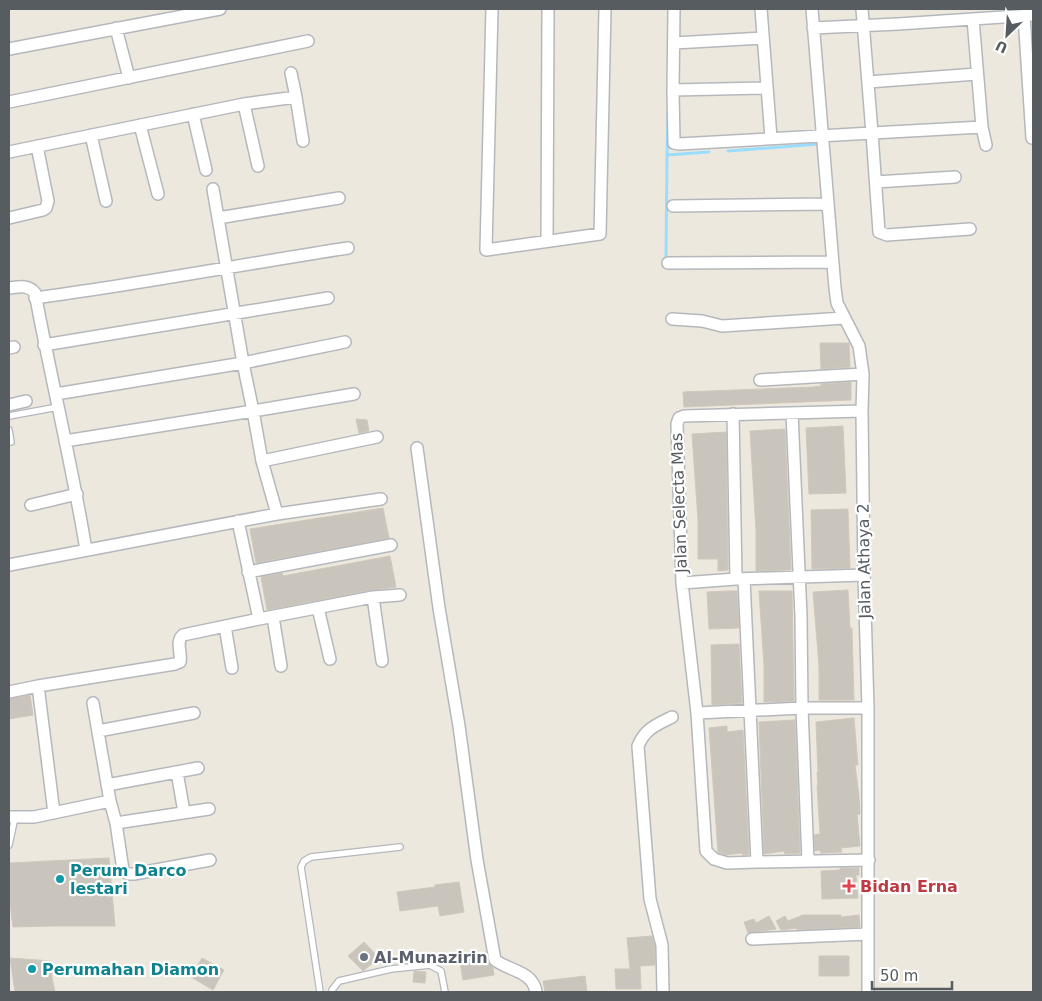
<svg xmlns="http://www.w3.org/2000/svg" width="1042" height="1001" font-family="'DejaVu Sans',sans-serif">
	<style>
		.lines { fill: none; stroke-linecap: round; stroke-linejoin: round }
		.stream { stroke: #9bddff; stroke-width: 3 }
		.building { fill: #c9c4bc; stroke: #d1c8bb }
		.lane-casing { stroke: #b4b8bd; stroke-width: 8 }
		.street-casing { stroke: #b4b8bd; stroke-width: 14 }
		.lane { stroke: #fff; stroke-width: 5.5 }
		.street { stroke: #fff; stroke-width: 11 }
		.culture-dot { fill: #0f9aa8; stroke: #fff; stroke-width: 2 }
		.health-dot { fill: #e0444e; stroke: #fff; stroke-width: 2 }
		.worship-dot { fill: #6b7280; stroke: #fff; stroke-width: 2 }
		.labels { text-anchor: middle; dominant-baseline: central; stroke-width: 4.5; stroke-linejoin: round; paint-order: stroke }
		.street-label { font-size: 16px; fill: #575c61; stroke: #fff }
		.culture-label { font-size: 16px; font-weight: bold; fill: #0d838f; stroke: #fff; text-anchor: start }
		.health-label { font-size: 16px; font-weight: bold; fill: #be3a42; stroke: #fff; text-anchor: start }
		.worship-label { font-size: 16px; font-weight: bold; fill: #5b616d; stroke: #fff; text-anchor: start }
	</style>
	<rect width="100%" height="100%" fill="#ece8dd"/>
	<g class="lines">
		<path class="stream" d="M668,113L667,155L709,152
			M728,151L819,144
			M666,261L667,155"/>
	</g>
	<path class="building" d="M820,343H849L850,367L821,369Z
		M851,382V400L684,407L683,392L813,387L821,386V384Z
		M356,419L367,420L369,431L359,433Z
		M843,426L846,493L809,494L806,428Z
		M785,429L791,570L756,571V531L750,431Z
		M726,432L728,570L718,571V559H698V520L692,434Z
		M383,508L389,538L256,563L250,529Z
		M848,509L850,568L812,569L811,510Z
		M390,556L396,587L372,590L267,610L261,577L282,573L283,576Z
		M848,590L850,628H852L854,700H819V666L813,592Z
		M727,591H737L739,628L709,629L707,592Z
		M759,591H792L794,701L764,702V666Z
		M739,644L742,703L712,705L711,645Z
		M30,695L33,715L9,719V699Z
		M854,718L858,765H855L859,796L860,814L857,815L860,846L841,848L842,852L821,853L820,850L815,851L814,835L820,834L817,785H818L817,773L818,772L816,722Z
		M795,720L800,853L785,854L784,851L764,854L759,722Z
		M727,726V732L743,730L749,854L743,855L742,853L726,855L718,852L709,728Z
		M109,858L115,926H51L13,927L9,895V863Z
		M840,868H859V875H856L858,898L822,899L821,871L840,870Z
		M459,882L464,912L440,916L438,906L400,911L397,892L435,887V885Z
		M803,915H841V917L859,915L860,927L797,930V928L781,930L776,921L785,916L788,921Z
		M769,916L776,929L748,933L744,922L754,919L756,923Z
		M652,936L655,946V965L640,966L641,989H616L615,969H630L627,938Z
		M364,942L379,958L363,971L348,956Z
		M486,952L489,964L493,968L494,975L463,980L459,956Z
		M819,956H849V976H819Z
		M10,958L51,961L52,978L55,992H15Z
		M202,958L224,970L213,990L191,977Z
		M414,971L426,972L425,983L413,982Z
		M585,976L587,992H545L543,981Z"/>
	<g class="lines">
		<defs>
			<path id="lane" d="M9,416L58,407
				M9,430L11,442
				M9,845L15,817
				M320,992L301,867L304,861L311,857L400,847
				M332,992V990L339,981L391,969L430,965L441,971L445,992"/>
			<path id="street" d="M492,9L486,250L600,234L605,9
				M674,9L673,90L674,143L679,144L872,133L879,232L887,235L970,229
				M761,9L771,138
				M812,9L835,288L837,303L859,346L863,374L862,411L864,575L868,708V992
				M862,9L872,133L982,127L973,19
				M1024,16L1032,138
				M116,28L129,78
				M813,28L898,24L1033,15
				M674,43L763,38
				M9,49L220,9
				M291,73L296,97L303,141
				M868,82L977,74
				M673,90L767,88
				M9,102L308,41
				M244,104L258,166
				M193,114L206,170
				M140,125L158,194
				M982,127L986,145
				M91,135L106,201
				M9,152L244,104L296,97
				M876,182L955,177
				M213,189L243,363L345,342
				M673,206L828,204
				M9,218L43,210L46,208L48,201L37,146
				M218,218L339,198
				M547,241L548,9
				M668,263L832,262
				M9,288C18,287 28,284 35,293C51,379 72,464 86,550
				M35,298C140,284 244,264 348,248
				M672,319L702,321L722,326L844,318
				M44,345L328,298
				M9,348L14,347
				M760,380L863,374
				M56,394L243,363L253,411L65,441
				M9,405L26,401
				M792,413L801,616L802,708L808,861
				M733,414L736,579
				M417,448L439,608L459,726L477,860L495,960C509,971 533,971 536,992
				M262,461L377,437
				M31,505L77,494
				M277,514L262,461L253,411L354,394
				M238,521L259,619
				M9,565L277,514L381,499
				M248,572L391,545
				M864,575L736,579L682,583L697,713L802,708H868
				M744,579L757,862L869,860
				M682,583L677,424L679,418L684,416L862,411
				M373,597L382,661
				M318,608L330,659
				M273,617L281,666
				M225,626L232,668
				M38,686L175,664L180,662C182,653 175,642 183,635L259,619L373,597L400,595
				M9,692L38,686L54,813
				M697,713L706,851L714,859L727,863L757,862
				M98,731L194,713
				M177,772L184,812
				M107,785L198,768
				M110,801L116,823L123,870L128,874H134L210,860
				M9,817H34L110,801L93,703
				M116,823L209,809
				M752,939L868,934
				M663,992L662,945L650,899L638,746C645,729 656,725 672,717"/>
		</defs>
		<use href="#lane" class="lane-casing"/>
		<use href="#street" class="street-casing"/>
		<use href="#lane" class="lane"/>
		<use href="#street" class="street"/>
	</g>
	<g class="culture-dot">
		<circle cx="60" cy="879" r="5"/>
		<circle cx="32" cy="969" r="5"/>
	</g>
	<path class="health-dot" d="M846.5 878.5h5v5h5v5h-5v5h-5v-5h-5v-5h5z"/>
	<circle class="worship-dot" cx="364" cy="957" r="5"/>
	<g class="labels">
		<g class="street-label">
			<text transform="translate(679 503) rotate(-92)">Jalan Selecta Mas</text>
			<text transform="translate(864 561) rotate(-91)">Jalan Athaya 2</text>
		</g>
		<g class="culture-label">
			<text x="70" y="870">Perum Darco<tspan x="70" dy="18">lestari</tspan></text>
			<text x="42" y="969">Perumahan Diamon</text>
		</g>
		<g class="health-label">
			<text x="860" y="886">Bidan Erna</text>
		</g>
		<g class="worship-label">
			<text x="374" y="957">Al-Munazirin</text>
		</g>
	</g>
	<rect width="1042" height="1001" fill="none" stroke="#575c61" stroke-width="20"/>
	<g transform="translate(1007 35) rotate(205)" stroke="#ffffff" stroke-width="4" paint-order="stroke">
	<path d="M0-4L9 19L0 12L-9 19Z" fill="#575c61"/>
	<text y="-8" font-size="14" font-weight="bold" text-anchor="middle" fill="#575c61">U</text>
	</g>
	<path d="M872 981v8h80v-8" fill="none" stroke="#575c61" stroke-width="2.5"/>
	<text x="880" y="981" font-size="15" fill="#575c61" stroke="#ffffff" stroke-width="4" paint-order="stroke">50 m</text>
</svg>
